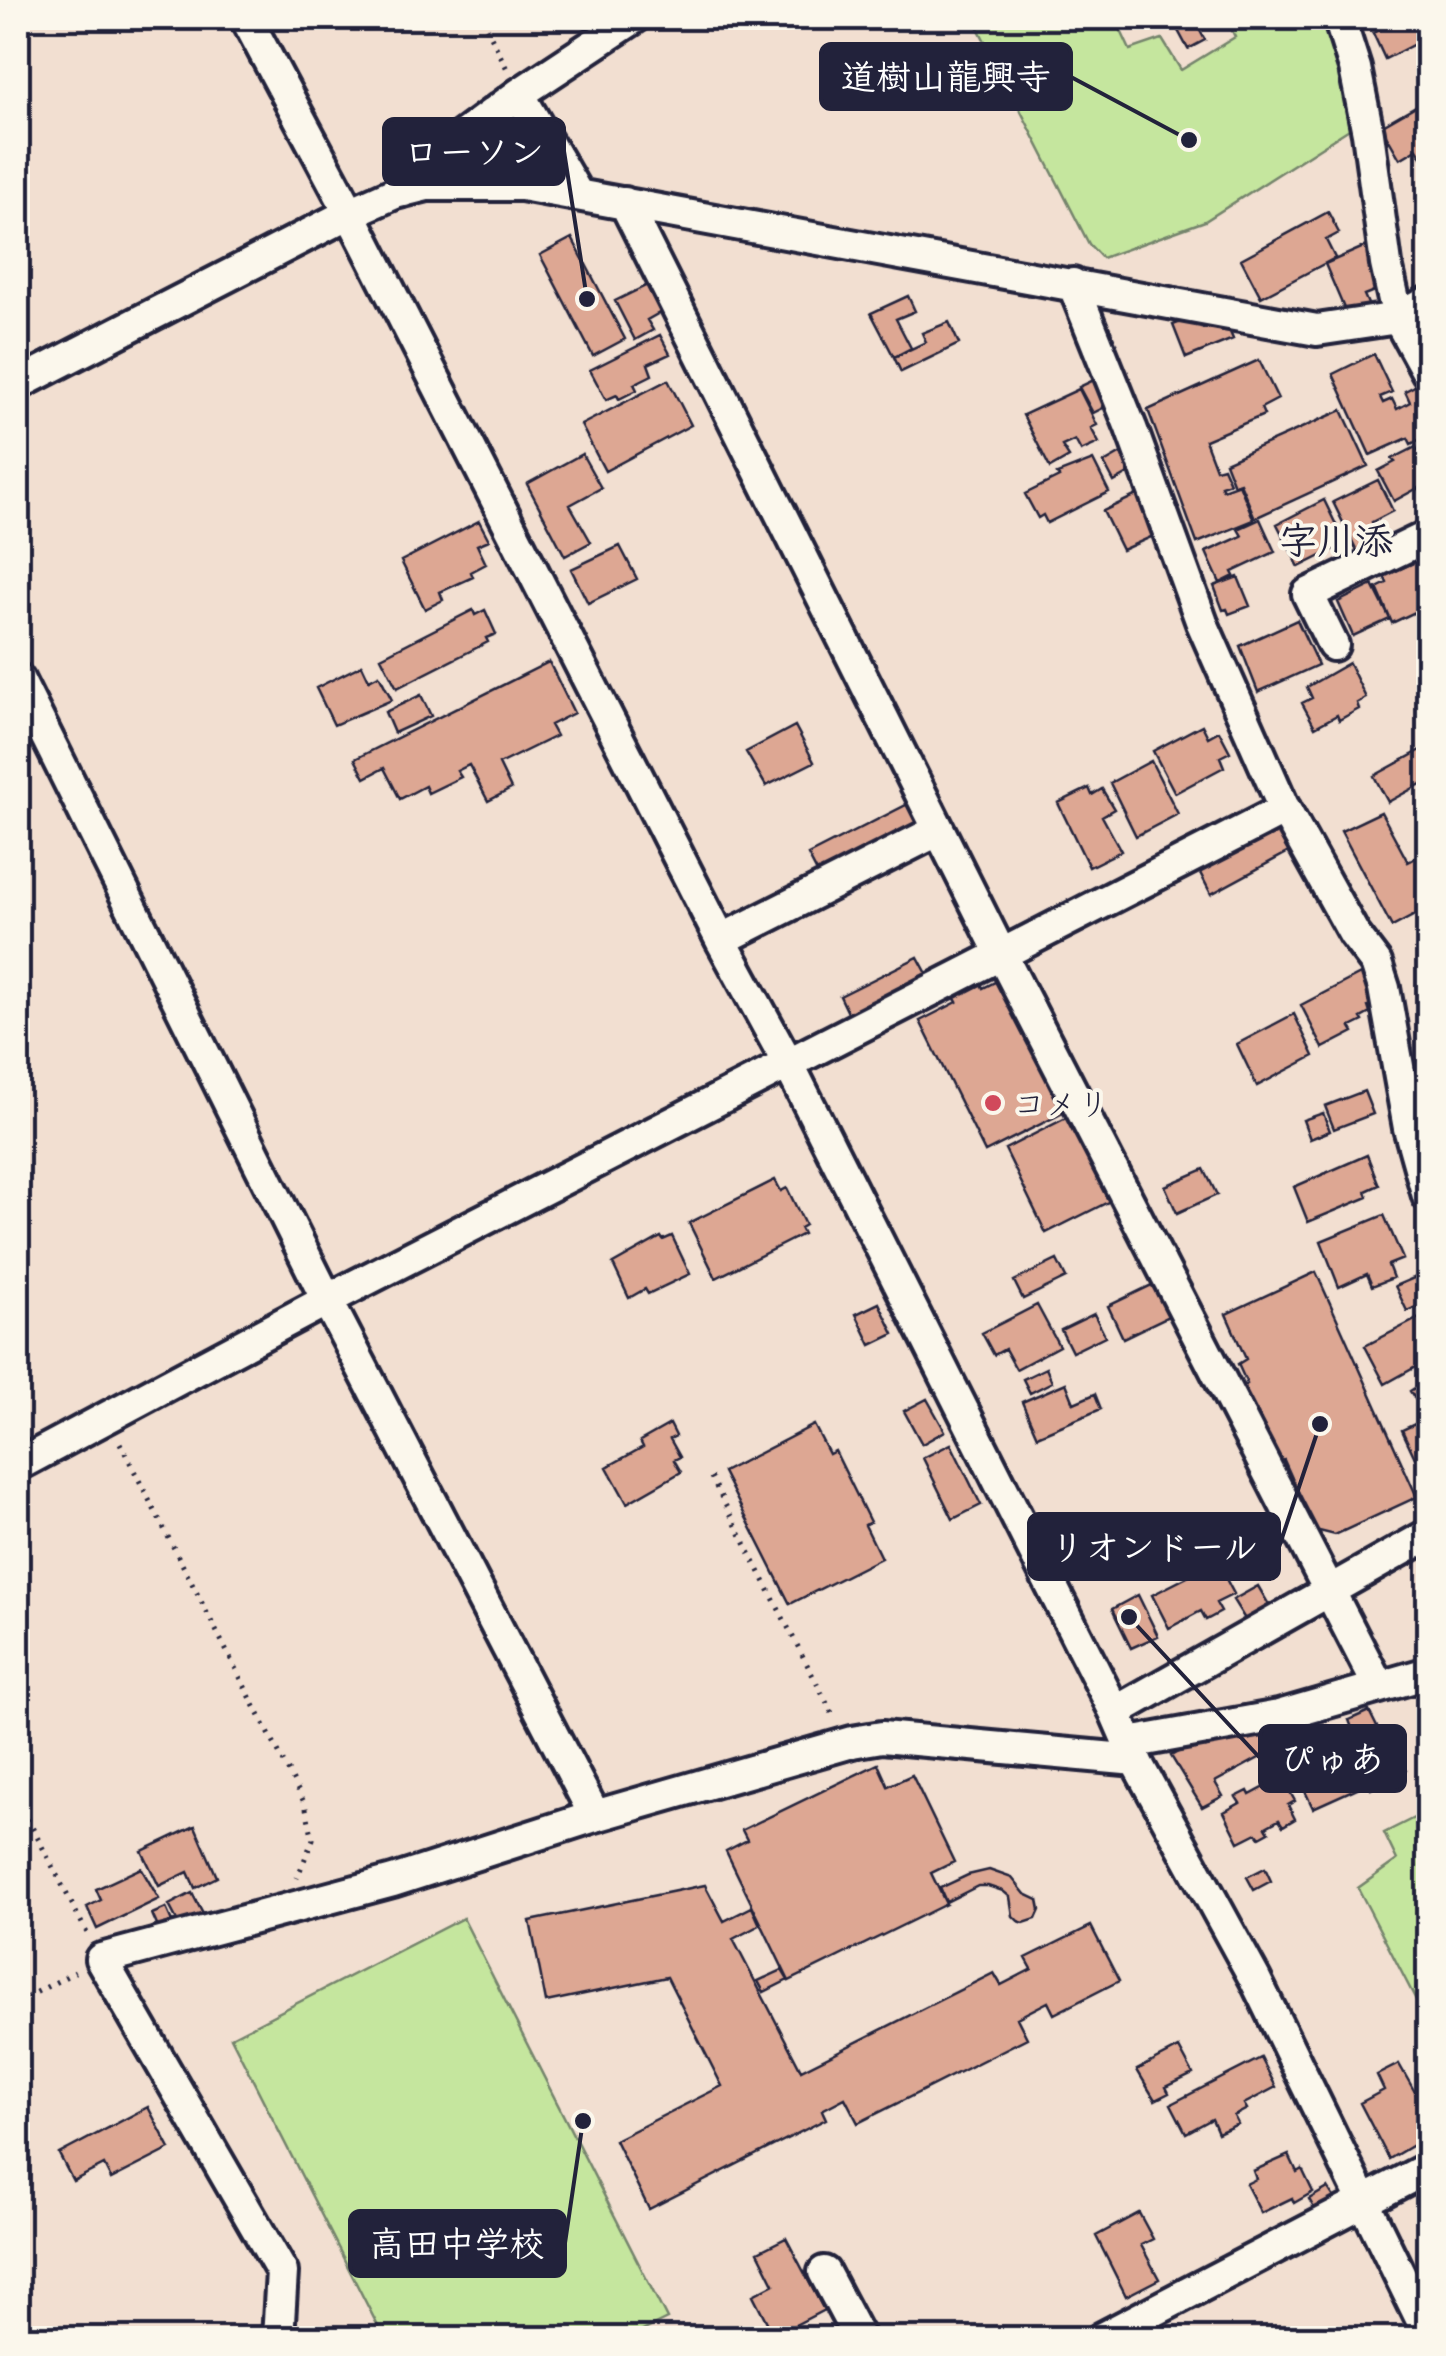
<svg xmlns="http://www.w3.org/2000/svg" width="1446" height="2356" font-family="'Patrick Hand','Klee One',sans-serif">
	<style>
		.green { fill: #c5e69e; stroke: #74846c; stroke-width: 2.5 }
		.building { fill: #dda793; stroke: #22223b; stroke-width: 2.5 }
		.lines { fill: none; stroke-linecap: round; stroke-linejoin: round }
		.minor-casing { stroke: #22223b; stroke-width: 38 }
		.path { stroke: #22223b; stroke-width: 5; stroke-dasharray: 2.5 8; stroke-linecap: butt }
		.minor { stroke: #fbf7ec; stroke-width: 30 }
		.poi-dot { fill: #d1495b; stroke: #fbf7ec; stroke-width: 4 }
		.labels { text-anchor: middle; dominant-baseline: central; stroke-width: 8; stroke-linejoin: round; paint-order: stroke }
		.poi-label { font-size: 32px; fill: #22223b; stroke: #fbf7ec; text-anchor: start }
		.quarter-label { font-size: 38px; font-weight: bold; fill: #22223b; stroke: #fbf7ec }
		.leader { fill: none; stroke: #22223b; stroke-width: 4 }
		.callout-dot { fill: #22223b; stroke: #fbf7ec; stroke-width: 4 }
		.callout { fill: #22223b; stroke: #22223b; stroke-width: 4 }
		.callout-label { font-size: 35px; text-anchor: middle; font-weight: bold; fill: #fff }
	</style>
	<rect width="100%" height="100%" fill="#f2dfd1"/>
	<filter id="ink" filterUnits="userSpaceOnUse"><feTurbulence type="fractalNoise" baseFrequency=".01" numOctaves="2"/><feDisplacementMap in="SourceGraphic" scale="20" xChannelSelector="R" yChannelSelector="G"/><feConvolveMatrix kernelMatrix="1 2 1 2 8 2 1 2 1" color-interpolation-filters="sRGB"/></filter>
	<g filter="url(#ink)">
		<path class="green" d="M973,18H1115L1130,50L1162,39L1181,70L1235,37L1226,18H1322L1337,52L1354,126L1205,221L1102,258L1089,244Z
			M1428,1811V1995L1416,2000L1358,1888L1397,1860L1384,1833Z
			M463,1918L667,2319L628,2338H384L231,2037Z"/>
		<path class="building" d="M1124,18H1156L1147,29L1139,30L1130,28Z
			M1185,18H1193L1205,40L1188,49L1174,23Z
			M1403,18H1428V37L1385,59L1373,33Z
			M1421,103L1428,116V153L1422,157L1417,149L1400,159L1381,126Z
			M1328,212L1339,233L1326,240L1335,258L1261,297L1241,259Z
			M572,238L625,339L593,356L540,255Z
			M1366,246L1384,287L1364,295L1368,304L1346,313L1325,264Z
			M654,282L668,308L647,320L653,330L635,340L615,301Z
			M908,296L915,311L896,319L911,348L894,357L871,313Z
			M1197,316L1202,328L1226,323L1233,339L1186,358L1173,325Z
			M949,322L959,344L901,372L894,357L926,342L922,333Z
			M660,335L670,354L648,364L652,375L634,384L637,390L619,399L617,395L606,400L590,370Z
			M1374,354L1392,392L1380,397L1383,403L1392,399L1397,409L1410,402L1405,391L1417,385L1428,409V435L1411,444L1408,438L1370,455L1333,374Z
			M1259,360L1278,399L1261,408L1264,415L1205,440L1216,469L1223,467L1230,483L1221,486L1223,490L1239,484L1254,520L1197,543L1148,410Z
			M1096,379L1109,405L1093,413L1079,387Z
			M668,380L691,425L605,471L581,425Z
			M1079,389L1097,425L1091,428L1099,443L1081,451L1075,440L1062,446L1069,457L1050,468L1023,415Z
			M1342,410L1368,466L1255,518L1240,483L1234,485L1225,462Z
			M1427,446L1428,486L1420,492L1418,488L1394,501L1378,471L1395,462L1392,459L1416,447L1418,451Z
			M1125,451L1135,470L1114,482L1104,463Z
			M582,454L601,488L570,505L591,542L565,556L527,484Z
			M1093,460L1109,492L1047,523L1043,515L1038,518L1025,494L1059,477L1057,474Z
			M1378,480L1393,511L1372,522L1381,542L1358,553L1333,502Z
			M1143,492L1160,533L1122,550L1103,511Z
			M1324,500L1343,539L1331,546L1333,550L1299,567L1277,524Z
			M1260,519L1275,552L1232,572L1234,576L1220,583L1206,552L1242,536L1238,529Z
			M479,521L489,540L477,545L486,564L471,572L473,577L440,592L443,600L425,609L401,561Z
			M620,546L637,579L588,603L571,569Z
			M1420,560L1428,572V606L1392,623L1377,588L1387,583L1384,576Z
			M1238,577L1250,606L1229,614L1227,609L1223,610L1214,586Z
			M1373,585L1390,619L1353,636L1338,602Z
			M473,610L475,615L485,610L496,634L486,638L488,642L397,688L381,657Z
			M1297,620L1318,665L1258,692L1240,646Z
			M549,662L574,713L550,725L556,736L499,764L511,789L488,801L469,765L457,771L461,777L428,793L425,786L400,799L384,768L365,778L355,759Z
			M1349,663L1366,698L1357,703L1359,709L1339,720L1337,715L1315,727L1302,703L1312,698L1307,687Z
			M362,665L369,680L379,675L392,700L334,725L316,688Z
			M421,695L431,716L394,733L385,712Z
			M1202,725L1208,737L1219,731L1230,752L1220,757L1224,767L1175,793L1153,751Z
			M795,726L814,762L766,786L746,752Z
			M1423,749L1428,760V780L1388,802L1374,776Z
			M1151,761L1178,814L1136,836L1110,783Z
			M1089,788L1092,795L1102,789L1114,809L1102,816L1121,851L1089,867L1058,803Z
			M912,802L925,830L822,882L808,855Z
			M1381,812L1408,862L1420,856L1428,873L1417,879L1428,902V908L1392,927L1341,831Z
			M1282,821L1296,848L1211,894L1197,867Z
			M918,957L931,981L852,1021L840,996Z
			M1366,971L1377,1003L1368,1007L1370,1013L1361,1018L1363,1021L1351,1027L1354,1032L1323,1048L1301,1005Z
			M1007,976L1073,1108L985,1152L920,1021L957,1002L954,997L981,984L983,988Z
			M1294,1014L1314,1056L1257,1086L1237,1044Z
			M1364,1091L1373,1114L1334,1129L1325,1106Z
			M1076,1113L1118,1197L1046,1233L1005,1149Z
			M1323,1113L1330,1131L1310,1139L1303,1120Z
			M1367,1155L1379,1185L1366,1191L1368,1197L1308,1222L1294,1187Z
			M1204,1169L1217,1195L1177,1213L1165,1186Z
			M775,1180L781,1191L787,1188L805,1225L800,1228L803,1234L716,1278L689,1223Z
			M1384,1215L1403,1259L1388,1265L1393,1278L1372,1286L1367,1274L1339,1287L1321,1241Z
			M672,1236L690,1274L648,1294L645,1289L629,1298L613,1264L661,1237L663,1240Z
			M1057,1260L1066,1278L1023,1299L1014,1281Z
			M1316,1272L1417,1497L1335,1535L1315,1530L1284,1460L1274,1464L1240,1388L1247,1384L1238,1364L1246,1359L1226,1314Z
			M1428,1272V1302L1407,1311L1395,1286Z
			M1162,1280L1177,1312L1123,1338L1108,1306Z
			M879,1303L894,1334L871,1345L856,1314Z
			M1037,1305L1059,1346L1016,1369L1005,1349L994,1355L982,1333Z
			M1094,1314L1105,1336L1072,1352L1061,1330Z
			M1421,1317L1428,1332V1360L1385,1384L1365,1346Z
			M1046,1368L1052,1382L1030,1393L1023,1379Z
			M1428,1379V1399L1419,1405L1410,1391Z
			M1066,1383L1074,1403L1095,1394L1101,1409L1037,1436L1022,1402Z
			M927,1399L945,1431L922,1444L904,1411Z
			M670,1424L676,1436L670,1439L680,1457L674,1460L681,1472L627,1503L607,1467L643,1447L640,1441Z
			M1415,1424L1428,1450L1415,1458L1402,1430Z
			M814,1425L829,1454L835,1451L870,1522L865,1525L881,1558L790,1604L723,1472Z
			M951,1444L981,1505L953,1519L923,1458Z
			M1217,1562L1234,1594L1216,1603L1221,1612L1206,1620L1201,1611L1169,1628L1152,1595Z
			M1258,1586L1272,1610L1248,1624L1233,1600Z
			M1138,1595L1158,1636L1131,1648L1112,1609Z
			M1369,1711L1380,1733L1385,1730L1406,1770L1371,1789L1343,1732L1352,1728L1349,1720Z
			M1258,1726L1272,1751L1215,1782L1223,1796L1202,1807L1171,1756L1201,1739L1206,1747L1228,1736L1231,1741Z
			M1337,1748L1344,1762L1349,1760L1362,1786L1313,1808L1294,1768Z
			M878,1764L888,1786L912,1775L954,1862L931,1873L946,1904L789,1981L726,1851L747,1840L742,1830Z
			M1282,1778L1295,1801L1288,1805L1295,1819L1283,1826L1279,1820L1266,1827L1269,1832L1260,1837L1257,1833L1239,1842L1224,1812L1240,1803L1236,1797L1248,1791L1250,1795Z
			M195,1826L217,1877L195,1888L188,1872L159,1886L142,1851Z
			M141,1868L159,1899L97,1929L87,1907L101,1900L96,1889Z
			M1265,1868L1271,1881L1254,1890L1247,1877Z
			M989,1870L1012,1878L1025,1894L1038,1900L1040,1910L1036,1919L1024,1923L1018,1921L1013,1916L1010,1897L1003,1891L988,1886H978L946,1902L940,1888L968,1875Z
			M705,1885L724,1921L752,1907L760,1925L733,1939L801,2070L994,1973L1001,1985L1032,1969L1026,1958L1091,1926L1119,1981L1054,2014L1048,2002L1017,2018L1027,2038L858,2123L845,2098L822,2110L826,2119L649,2209L615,2140L722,2086L667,1977L546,2002L530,1921Z
			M192,1893L204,1916L181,1928L169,1905Z
			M166,1908L174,1926L160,1932L152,1914Z
			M782,1970L788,1980L764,1992L758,1981Z
			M1179,2048L1193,2074L1166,2087L1169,2093L1155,2100L1137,2070Z
			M1261,2058L1276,2087L1244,2104L1247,2109L1234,2116L1238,2124L1218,2133L1212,2119L1186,2133L1171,2104Z
			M1399,2064L1428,2115V2136L1389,2159L1360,2103L1384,2090L1377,2075Z
			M148,2107L170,2149L111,2179L104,2165L73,2181L59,2154Z
			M1289,2155L1297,2172L1302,2169L1313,2192L1294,2203L1292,2198L1261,2213L1246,2184L1256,2179L1253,2171Z
			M1428,2183V2219L1414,2190Z
			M1328,2188L1335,2199L1315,2210L1309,2199Z
			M1139,2213L1153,2239L1141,2245L1159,2279L1126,2296L1096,2236Z
			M786,2238L824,2310L774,2336L753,2295L774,2284L758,2252Z"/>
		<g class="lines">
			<defs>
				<path id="minor" d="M246,18L350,213L721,940L789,1065L1115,1712L1138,1765L1255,1979L1428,2333
					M1339,18L1355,68L1368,133L1386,264L1398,318L1428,373
					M519,94L578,195
					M404,191L419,168L519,94L634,18
					M625,203L1002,956L1379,1687
					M1073,284L1131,428L1202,623L1283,806L1354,934L1376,963L1384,988L1409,1128L1428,1196
					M18,384L350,213L395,193L427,185H522L1317,330L1398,318L1428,302
					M1333,645L1308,594L1428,536
					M18,679L327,1300L595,1816
					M721,940L939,830
					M18,1465L327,1300L1285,809
					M1115,1712L1428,1535
					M1129,1743L1279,1716L1428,1673
					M824,2272L859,2338
					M278,2338L282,2272L101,1959L393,1881L595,1816L852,1742L882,1737L1136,1760
					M1102,2338L1428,2168"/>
			</defs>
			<use href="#minor" class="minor-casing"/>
			<path class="path" d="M482,18L507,69
				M120,1443L305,1804L313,1839L297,1878
				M711,1477L835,1719
				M18,1800L88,1935
				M18,2002L75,1972"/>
			<use href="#minor" class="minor"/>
		</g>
	</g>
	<circle class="poi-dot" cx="993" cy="1103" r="10"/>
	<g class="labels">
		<g class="poi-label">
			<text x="1013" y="1103">コメリ</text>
		</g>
		<g class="quarter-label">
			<text x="1336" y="540">字川添</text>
		</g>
	</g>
	<path class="leader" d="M1189 140L1071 77M587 299L564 151M1320 1424L1279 1547M1129 1617L1260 1758M583 2121L565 2243"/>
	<g class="callout-dot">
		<circle cx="1189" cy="140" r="10"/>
		<circle cx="587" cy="299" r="10"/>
		<circle cx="1320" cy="1424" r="10"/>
		<circle cx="1129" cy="1617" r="10"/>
		<circle cx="583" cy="2121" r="10"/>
	</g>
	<g class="callout">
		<rect x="821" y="44" width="250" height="65" rx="10"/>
		<rect x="384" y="119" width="180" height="65" rx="10"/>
		<rect x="1029" y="1514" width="250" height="65" rx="10"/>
		<rect x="1260" y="1726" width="145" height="65" rx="10"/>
		<rect x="350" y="2211" width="215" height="65" rx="10"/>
	</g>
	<g class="callout-label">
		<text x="946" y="89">道樹山龍興寺</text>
		<text x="474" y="164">ローソン</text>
		<text x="1154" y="1559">リオンドール</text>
		<text x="1332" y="1771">ぴゅあ</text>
		<text x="457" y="2256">高田中学校</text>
	</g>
	<rect width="1446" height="2356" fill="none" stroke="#fbf7ec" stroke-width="60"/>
	<rect x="30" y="30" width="1386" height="2296" fill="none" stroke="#22223b" stroke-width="4" filter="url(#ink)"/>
</svg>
